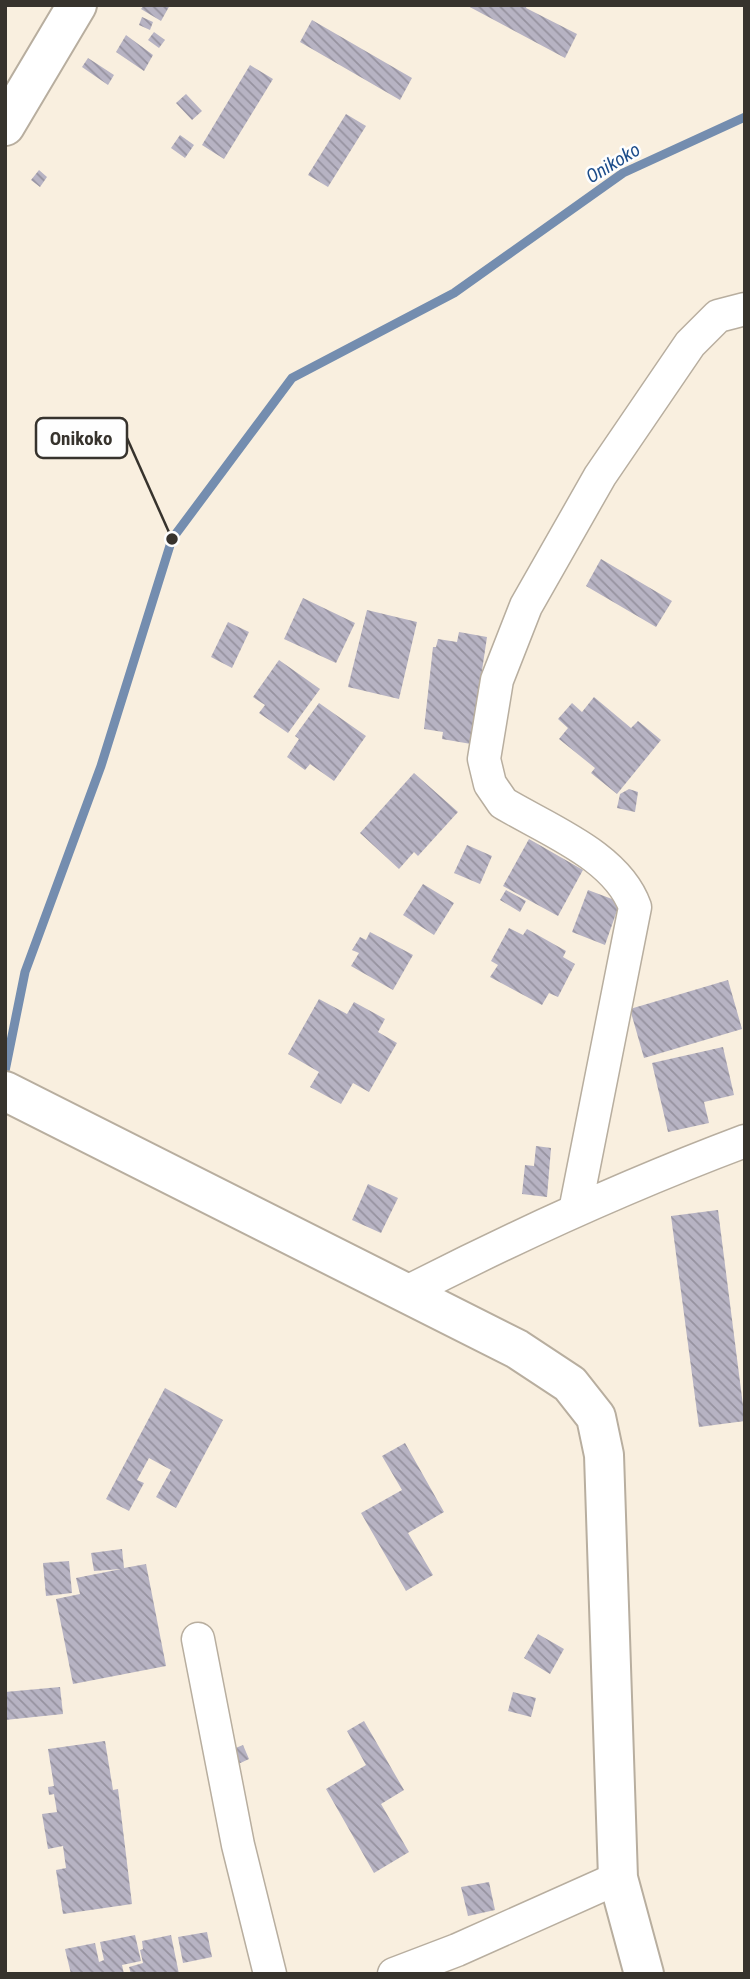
<svg xmlns="http://www.w3.org/2000/svg" width="750" height="1979" font-family="'Roboto Condensed',sans-serif">
	<style>
		.lines { fill: none; stroke-linecap: round; stroke-linejoin: round }
		.stream { stroke: #748daf; stroke-width: 9 }
		.building { fill: url(#building-back-hatch) }
		.minor-casing { stroke: #b8ae9f; stroke-width: 35 }
		.secondary-casing { stroke: #b8ae9f; stroke-width: 42 }
		.minor { stroke: #fff; stroke-width: 32 }
		.secondary { stroke: #fff; stroke-width: 38 }
		.labels { text-anchor: middle; dominant-baseline: central; stroke-width: 5; stroke-linejoin: round; paint-order: stroke }
		.water-label { font-size: 19px; font-style: italic; fill: #1d4d8a; stroke: #fefefe }
		.leader { fill: none; stroke: #37332d; stroke-width: 2.5 }
		.callout-dot { fill: #37332d; stroke: #fefefe; stroke-width: 2.5 }
		.callout { fill: #fefefe; stroke: #37332d; stroke-width: 2.5 }
		.callout-label { font-size: 19px; text-anchor: middle; font-weight: bold; fill: #37332d }
	</style>
	<defs>
		<pattern id="building-back-hatch" width="6" height="6" patternUnits="userSpaceOnUse" patternTransform="scale(1.75)"><rect width="6" height="6" fill="#b7b3c3"/><path d="M-1 5l2 2M0 0l6 6M5-1l2 2" fill="none" stroke="#96929f"/></pattern>
	</defs>
	<rect width="100%" height="100%" fill="#f9efdf"/>
	<g class="lines">
		<path class="stream" d="M5,1071L25,972L101,766L172,539L292,378L454,293L623,173L745,117"/>
	</g>
	<path class="building" d="M144,5H170L161,21L141,9Z
		M466,5H527L526,8L577,34L565,58Z
		M142,17L153,22L150,30L139,25Z
		M312,20L412,78L400,100L300,42Z
		M154,32L165,40L159,48L148,40Z
		M126,35L153,55L144,71L116,52Z
		M88,58L114,75L108,85L82,67Z
		M250,65L273,79L224,159L202,145Z
		M186,94L202,111L192,120L176,103Z
		M346,114L366,126L328,187L308,175Z
		M180,135L194,145L185,158L171,148Z
		M39,170L47,177L40,187L31,180Z
		M601,559L672,601L656,627L586,586Z
		M303,598L355,623L336,663L284,639Z
		M367,610L417,622L399,699L348,687Z
		M228,622L249,632L232,668L211,657Z
		M459,632L487,637L471,744L442,739L443,732L424,729L433,647H436L438,639L457,642Z
		M279,660L320,689L288,733L259,713L265,705L253,697Z
		M594,697L631,728L638,721L661,740L617,794L591,773L595,768L559,739L568,728L558,719L572,703L582,712Z
		M319,703L366,736L334,781L310,764L305,770L287,757L299,739L295,736Z
		M414,773L458,812L418,856L414,852L399,869L360,833Z
		M629,789L638,792L635,812L617,808L620,794Z
		M529,839L583,870L558,916L503,886Z
		M467,845L492,856L480,884L454,873Z
		M423,884L454,903L434,935L403,915Z
		M506,890L526,901L520,912L500,900Z
		M588,890L620,902L605,945L572,932Z
		M509,928L523,935L527,929L566,951L563,957L575,964L558,997L549,993L542,1005L490,977L498,965L491,961Z
		M370,932L413,955L393,990L351,966L359,953L352,950L360,937L366,940Z
		M728,980L742,1029L644,1058L630,1009Z
		M319,999L347,1014L354,1002L385,1019L378,1032L397,1043L369,1092L353,1083L341,1104L310,1087L319,1072L288,1054Z
		M723,1047L734,1095L704,1102L709,1123L668,1132L652,1063Z
		M536,1146L551,1148L547,1197L522,1194L525,1165L534,1166Z
		M368,1184L398,1198L381,1233L352,1220Z
		M718,1210L745,1421L699,1427L671,1216Z
		M165,1388L223,1420L176,1508L156,1497L171,1470L149,1458L137,1480L144,1483L129,1511L106,1499Z
		M405,1443L444,1512L408,1533L433,1575L406,1591L361,1513L402,1490L382,1456Z
		M122,1549L124,1568L146,1564L166,1666L73,1684L56,1599L80,1594L76,1578L121,1569L94,1571L91,1553Z
		M69,1561L72,1593L46,1596L43,1563Z
		M538,1634L564,1649L550,1674L524,1658Z
		M60,1687L63,1714L5,1720V1692Z
		M513,1692L536,1698L531,1717L508,1711Z
		M364,1721L404,1790L381,1804L409,1852L374,1873L326,1789L366,1765L347,1731Z
		M105,1741L113,1790L118,1789L132,1904L63,1914L56,1870L66,1868L63,1846L48,1849L42,1814L57,1812L54,1794L49,1795L48,1787L54,1786L48,1749Z
		M243,1745L249,1759L234,1766L228,1751Z
		M489,1882L495,1910L468,1916L461,1887Z
		M207,1932L212,1957L183,1963L178,1937Z
		M135,1935L141,1961L122,1965L124,1974H71L65,1949L95,1943L99,1962L104,1960L100,1942Z
		M171,1935L179,1974H131L129,1967L143,1963L140,1950L143,1949L142,1941Z"/>
	<g class="lines">
		<defs>
			<path id="minor" d="M575,1211L635,907C617,856 548,830 503,803L490,784L484,759L497,680L526,606L600,476L690,344L718,316L745,309
				M405,1293C516,1236 628,1185 745,1141
				M198,1639L238,1845L270,1974
				M394,1974L457,1950L618,1878"/>
			<path id="secondary" d="M5,126L77,5
				M5,1091L517,1349L570,1384L596,1417L604,1455L618,1878L644,1974"/>
		</defs>
		<use href="#minor" class="minor-casing"/>
		<use href="#secondary" class="secondary-casing"/>
		<use href="#minor" class="minor"/>
		<use href="#secondary" class="secondary"/>
	</g>
	<g class="labels">
		<g class="water-label">
			<text transform="translate(613 163) rotate(-31)">Onikoko</text>
		</g>
	</g>
	<path class="leader" d="M172 539L127 438"/>
	<circle class="callout-dot" cx="172" cy="539" r="7"/>
	<rect class="callout" x="36" y="418" width="91" height="40" rx="7"/>
	<g class="callout-label">
		<text x="81" y="445">Onikoko</text>
	</g>
	<rect width="750" height="1979" fill="none" stroke="#37332d" stroke-width="14"/>
</svg>
